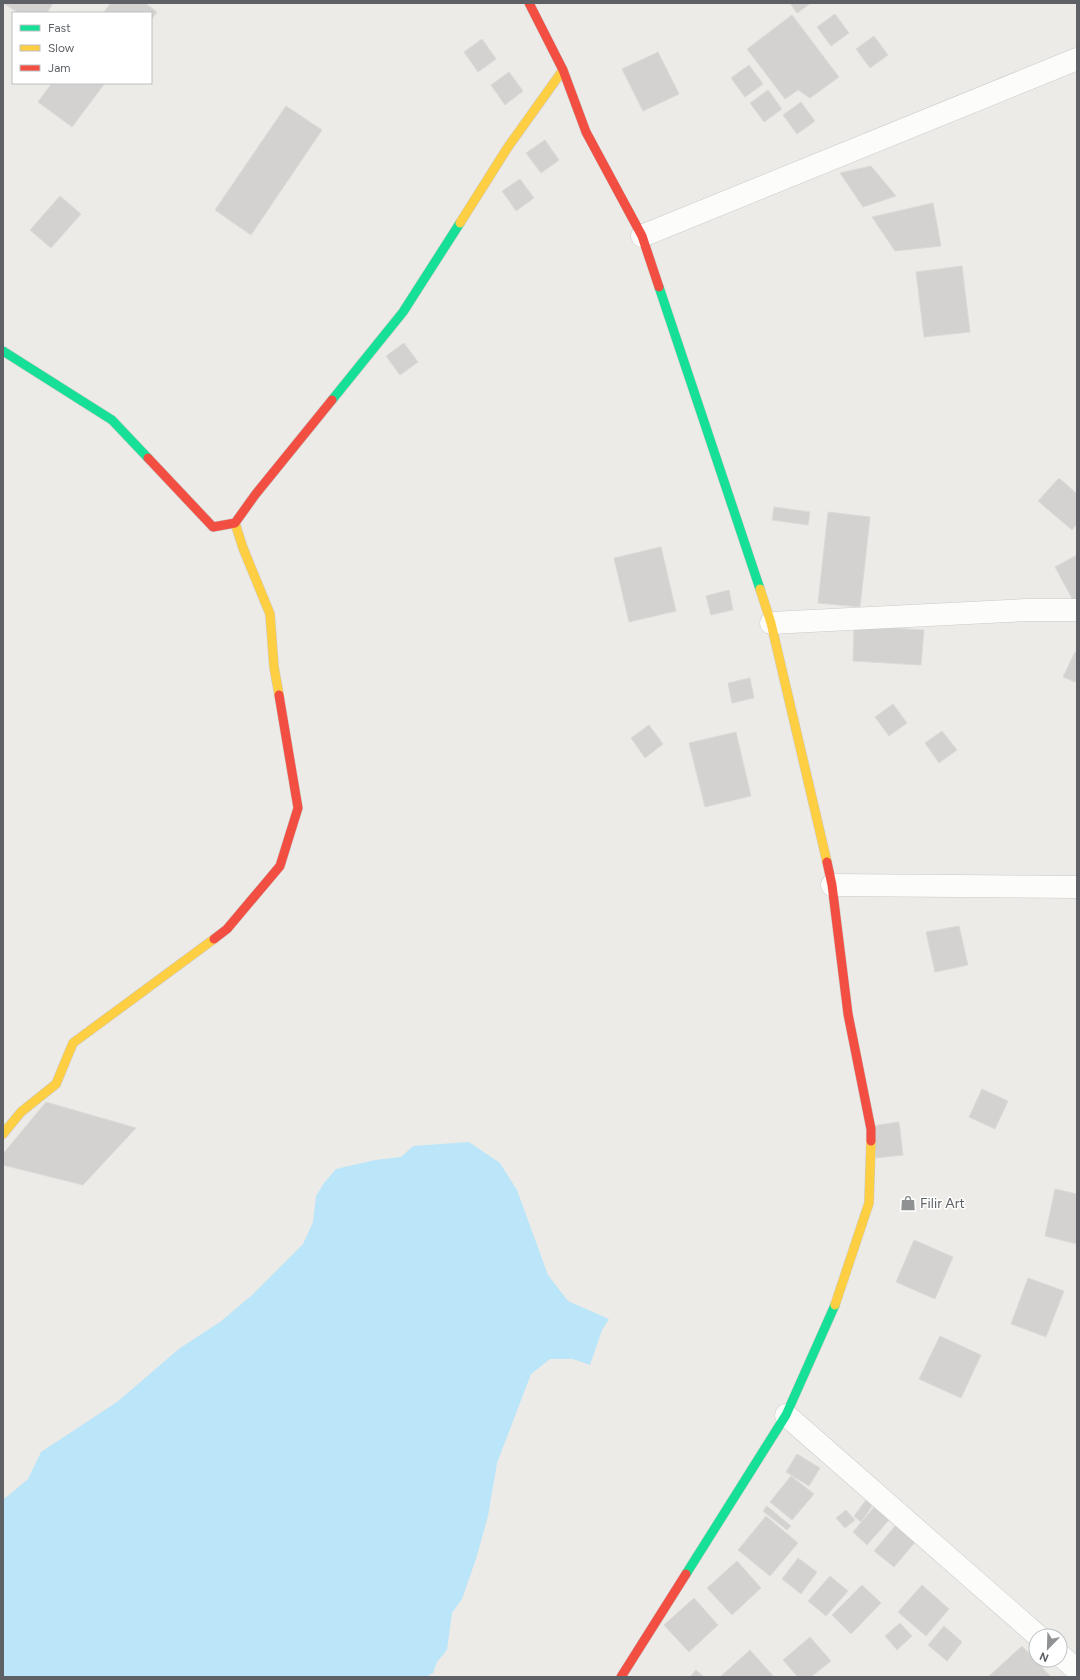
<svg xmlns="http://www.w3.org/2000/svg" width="1080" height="1680" font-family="Figtree,sans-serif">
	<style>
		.water { fill: #bbe5f8 }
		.building { fill: #d3d2d0; stroke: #dcdad6 }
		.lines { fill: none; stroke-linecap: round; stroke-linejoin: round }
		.street-casing { stroke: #c9cac9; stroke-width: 23 }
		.fast-casing { stroke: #c9c9c9; stroke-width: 10 }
		.slow-casing { stroke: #c9c9c9; stroke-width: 10 }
		.jam-casing { stroke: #c9c9c9; stroke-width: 10 }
		.street { stroke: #fcfcfb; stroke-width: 22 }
		.fast { stroke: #16e098; stroke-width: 9 }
		.slow { stroke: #ffcf43; stroke-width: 9 }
		.jam { stroke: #f24e42; stroke-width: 9 }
		.labels { text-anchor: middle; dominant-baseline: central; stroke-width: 3; stroke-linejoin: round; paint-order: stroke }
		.poi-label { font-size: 14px; fill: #5d6165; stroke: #fff; text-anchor: start }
	</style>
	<rect width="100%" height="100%" fill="#edebe7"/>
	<path class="water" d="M469,1142L500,1163L517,1190L548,1275L568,1301L609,1319L602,1330L590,1365L573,1359H550L531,1374L497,1463L488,1516L476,1559L462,1599L452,1613L447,1650L437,1662L433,1673L426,1677H3V1499L8,1496L28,1479L41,1452L117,1402L180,1348L220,1322L251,1296L303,1244L313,1222L316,1196L324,1183L336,1169L375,1160L401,1157L413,1146Z"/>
	<path class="building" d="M3,3H53L47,13H19Z
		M111,3H145L157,12L151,20V13H103Z
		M790,3H811L797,13Z
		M835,14L849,33L831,46L817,27Z
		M792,15L839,77L810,98L798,90L785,99L747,49Z
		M874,36L888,55L870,68L856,49Z
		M482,39L496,59L478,72L464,52Z
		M658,52L679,94L643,111L622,69Z
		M749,65L763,84L745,97L731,78Z
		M509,72L523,91L505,105L491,85Z
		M52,83H105L72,127L38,102Z
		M768,90L782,109L764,122L750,103Z
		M801,102L815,121L797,134L783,115Z
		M286,106L322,130L251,235L215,210Z
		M545,140L559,160L541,173L526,153Z
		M871,166L896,196L863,207L840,173Z
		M520,179L534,198L516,211L502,191Z
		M60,196L81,214L51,248L30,230Z
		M933,203L941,246L895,251L872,217Z
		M962,266L970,332L924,337L916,272Z
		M404,343L418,362L400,375L386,356Z
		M1059,478L1077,494V524L1072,530L1038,501Z
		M774,507L810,512L808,525L772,520Z
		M828,512L870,517L860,607L818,603Z
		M661,547L676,611L629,622L614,558Z
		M1077,555V600L1074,602L1055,567Z
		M729,590L733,610L711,615L706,596Z
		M854,626L924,630L921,665L853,661Z
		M1075,652L1077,653V678L1075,682L1063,677Z
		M750,678L754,698L732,703L728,683Z
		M893,704L907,723L889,736L875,717Z
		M649,725L663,744L645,758L631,738Z
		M942,731L957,750L939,763L925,743Z
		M736,732L751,796L705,807L689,743Z
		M959,926L968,965L935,972L926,932Z
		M982,1089L1008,1101L995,1129L969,1117Z
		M46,1102L136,1128L83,1185L3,1165V1154Z
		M899,1122L903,1155L876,1158L872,1126Z
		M1055,1189L1077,1194V1244L1045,1236Z
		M914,1240L953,1257L935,1299L896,1282Z
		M1028,1278L1064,1291L1046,1337L1011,1324Z
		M940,1336L981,1355L961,1398L919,1379Z
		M797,1454L820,1468L809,1486L786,1472Z
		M791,1476L814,1494L792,1520L770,1502Z
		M866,1500L872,1506L861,1522L854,1516Z
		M767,1506L791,1526L787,1530L763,1511Z
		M874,1507L889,1520L867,1545L853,1532Z
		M846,1510L855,1520L845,1528L836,1518Z
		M766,1516L798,1543L770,1576L738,1550Z
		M896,1525L916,1541L894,1567L874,1551Z
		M798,1558L817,1572L801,1594L782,1579Z
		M737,1561L761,1588L732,1615L707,1588Z
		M830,1576L848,1591L826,1616L808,1601Z
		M862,1585L881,1603L851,1634L832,1615Z
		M922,1585L949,1609L926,1636L898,1612Z
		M694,1598L718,1625L689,1652L664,1625Z
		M900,1623L912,1636L897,1650L885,1636Z
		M944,1626L962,1642L947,1661L928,1645Z
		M810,1637L831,1661L811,1677H798L783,1660Z
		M1022,1646L1051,1677H988Z
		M750,1650L774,1677H720Z
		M696,1670L704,1677H690Z"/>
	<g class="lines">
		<defs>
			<path id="street" d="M642,236L1077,59
				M771,623L1026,610H1077
				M832,885L1077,887
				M786,1415L1038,1636
				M1060,1655L1077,1670"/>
			<path id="fast" d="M659,287L760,589
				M3,351L112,420L148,458
				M332,400L403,312L460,223
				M686,1574L786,1415L835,1305"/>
			<path id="slow" d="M460,223L508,147L563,70
				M235,523L243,548L270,614L274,667L279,695
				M760,589L771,623L827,862
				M3,1134L21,1112L56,1084L73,1043L214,939
				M835,1305L869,1203L871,1141"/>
			<path id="jam" d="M529,3L563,70L586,132L642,236L659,287
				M148,458L213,527L235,523L255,495L332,400
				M827,862L832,885L848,1014L871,1129V1141
				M214,939L227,929L280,866L298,808L279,695
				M621,1677L686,1574"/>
		</defs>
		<use href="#street" class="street-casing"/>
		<use href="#fast" class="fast-casing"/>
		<use href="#slow" class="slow-casing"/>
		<use href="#jam" class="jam-casing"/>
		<use href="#street" class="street"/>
		<use href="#fast" class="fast"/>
		<use href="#slow" class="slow"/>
		<use href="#jam" class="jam"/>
	</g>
	<defs>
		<symbol id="shop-bare" viewBox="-9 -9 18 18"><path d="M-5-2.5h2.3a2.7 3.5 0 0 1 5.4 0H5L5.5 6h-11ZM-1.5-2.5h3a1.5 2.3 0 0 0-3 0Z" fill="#8f9192" stroke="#fff" stroke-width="2.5" paint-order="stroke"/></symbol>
	</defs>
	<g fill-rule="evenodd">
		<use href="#shop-bare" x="897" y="1192" width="22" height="22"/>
	</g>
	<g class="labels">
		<g class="poi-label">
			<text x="920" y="1203">Filir Art</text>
		</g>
	</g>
	<rect width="1080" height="1680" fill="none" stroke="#5d6165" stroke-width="8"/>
	<rect x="12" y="12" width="140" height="72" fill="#ffffff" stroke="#bec0c1"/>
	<rect x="20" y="25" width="20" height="6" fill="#16e098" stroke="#bec0c1"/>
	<text x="48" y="32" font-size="12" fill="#5d6165">Fast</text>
	<rect x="20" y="45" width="20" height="6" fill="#ffcf43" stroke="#bec0c1"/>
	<text x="48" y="52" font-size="12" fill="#5d6165">Slow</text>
	<rect x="20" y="65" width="20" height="6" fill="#f24e42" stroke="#bec0c1"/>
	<text x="48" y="72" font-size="12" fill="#5d6165">Jam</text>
	<g transform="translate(1048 1648) rotate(203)"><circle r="19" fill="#ffffff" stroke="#bec0c1"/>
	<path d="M0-3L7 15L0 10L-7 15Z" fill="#8f9192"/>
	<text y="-6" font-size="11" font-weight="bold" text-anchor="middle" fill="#5d6165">N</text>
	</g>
</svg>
